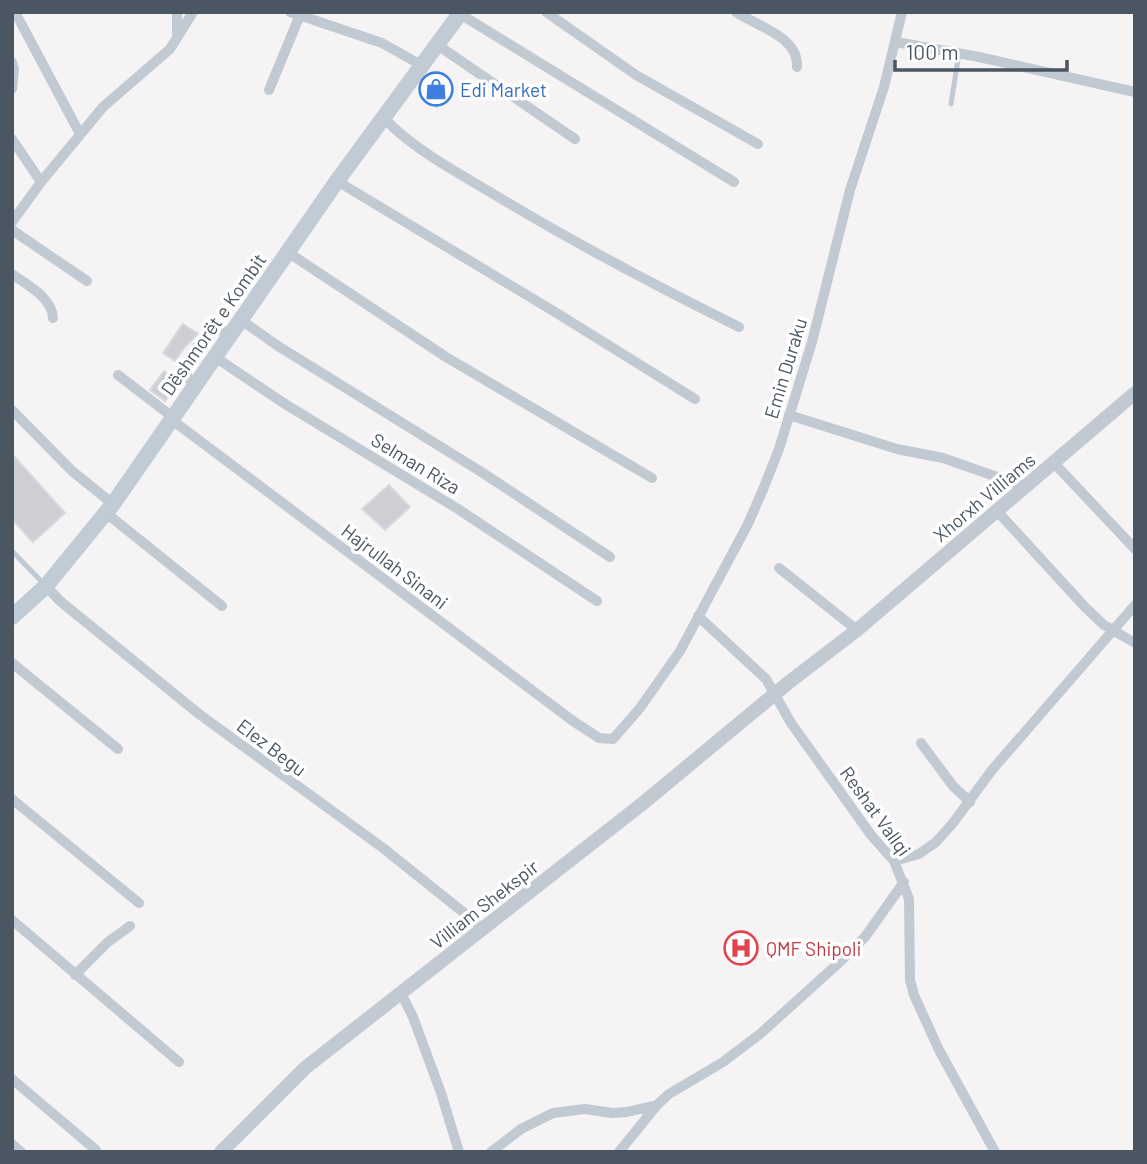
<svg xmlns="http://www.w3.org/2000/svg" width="1147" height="1164" font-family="Barlow,sans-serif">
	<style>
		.building { fill: #cdcfd5; stroke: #d7d9de; stroke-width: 2 }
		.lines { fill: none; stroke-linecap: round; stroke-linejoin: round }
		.service { stroke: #c1cad2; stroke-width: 5 }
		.minor { stroke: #c1cad2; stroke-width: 10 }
		.tertiary { stroke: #c1cad2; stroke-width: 14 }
		.secondary { stroke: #c1cbd6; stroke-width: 16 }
		.labels { text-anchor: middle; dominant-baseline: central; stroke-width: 7; stroke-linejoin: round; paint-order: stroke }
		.shop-label { font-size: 19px; fill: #366cbe; stroke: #fff; text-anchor: start }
		.street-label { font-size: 19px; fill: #4a5661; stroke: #fff }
		.health-label { font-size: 19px; fill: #be3a42; stroke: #fff; text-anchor: start }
	</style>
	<rect width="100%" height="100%" fill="#f5f3f3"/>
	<path class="building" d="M434,74L451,87L437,107L420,94Z
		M183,324L198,334L184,348L175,361L163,353Z
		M164,371L179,381L165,401L150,390Z
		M12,454L65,513L33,542L12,519Z
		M389,485L410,507L385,530L362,509Z
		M742,935L754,949L740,960L729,946Z"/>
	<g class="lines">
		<path class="service" d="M951,104L959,53
			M12,551L44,584"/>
		<path class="minor" d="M15,12L80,134
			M290,12L382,43L421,65
			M546,12L636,75L758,144
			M736,12C757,26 799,37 797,67
			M460,14L734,182
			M177,34V12
			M896,42L979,57L1135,92
			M436,44L575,139
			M12,62L14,69L12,89
			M269,90L300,15
			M385,119C412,148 455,171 490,192C571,241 654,285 739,327
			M12,139L41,182
			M337,181L555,312L695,399
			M12,222L41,182L103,107L170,49L193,12
			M12,230L87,281
			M289,253L446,357L652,478
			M12,274C28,286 52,297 53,318
			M241,320L278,346L483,473L610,557
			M215,357L285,404L458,509L597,601
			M118,375L174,418
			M195,384C192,382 188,379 187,375C180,359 206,334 220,330L232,334
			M12,410L72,471L113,504
			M789,415L897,449L943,458L1026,487
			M172,420L573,721L599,738L613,739L640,708L680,651L748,524L764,487L779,449L812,342L850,190L884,87L902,12
			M1054,463L1135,549
			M997,511L1084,606L1104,625L1135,643
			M106,513L222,606
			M779,568L857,630
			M46,586L60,601L199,714L383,848L483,928
			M698,616L766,679L791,723L871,835L894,861L909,899L910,980L914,995L939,1050L995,1152
			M12,663L118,749
			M921,743L953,786L970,802
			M12,799L139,903
			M894,861L919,854L936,842L953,823L992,770L1135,605
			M12,920L179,1062
			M75,975L108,942L130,926
			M401,993L413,1017L441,1093L459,1152
			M12,1079L96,1150
			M12,1144L21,1152
			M491,1152L521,1129L553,1113L585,1109L612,1113L627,1112L657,1105L669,1094L723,1062L760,1034L842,960L865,937L904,882
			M619,1152L657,1105"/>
		<path class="tertiary" d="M221,1152L305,1068L642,804L788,683L857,630L1135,393"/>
		<path class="secondary" d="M12,617L46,586L113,504L337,181L461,12"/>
	</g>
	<defs>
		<symbol id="shop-ring" viewBox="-11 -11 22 22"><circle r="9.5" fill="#fff" stroke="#3f7fe0" stroke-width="1.5"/><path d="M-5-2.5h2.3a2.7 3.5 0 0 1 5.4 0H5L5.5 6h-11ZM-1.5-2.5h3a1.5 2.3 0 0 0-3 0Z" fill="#3f7fe0"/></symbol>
		<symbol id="hospital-ring" viewBox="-11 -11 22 22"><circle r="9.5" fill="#fff" stroke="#e0444e" stroke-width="1.5"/><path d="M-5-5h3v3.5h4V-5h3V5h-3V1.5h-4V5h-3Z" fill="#e0444e"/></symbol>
	</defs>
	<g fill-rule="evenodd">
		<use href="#shop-ring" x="417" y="70" width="38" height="38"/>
		<use href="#hospital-ring" x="722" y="929" width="38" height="38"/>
	</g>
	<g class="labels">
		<g class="shop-label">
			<text x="460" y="89">Edi Market</text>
		</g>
		<g class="street-label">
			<text transform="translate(213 324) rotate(-55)">Dëshmorët e Kombit</text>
			<text transform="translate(785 368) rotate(-73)">Emin Duraku</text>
			<text transform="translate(416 463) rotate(31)">Selman Riza</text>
			<text transform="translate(984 497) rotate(-40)">Xhorxh Villiams</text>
			<text transform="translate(395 566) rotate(37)">Hajrullah Sinani</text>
			<text transform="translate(272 747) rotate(37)">Elez Begu</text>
			<text transform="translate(876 811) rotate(54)">Reshat Vallqi</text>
			<text transform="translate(484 904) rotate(-38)">Villiam Shekspir</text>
		</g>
		<g class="health-label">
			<text x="766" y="948">QMF Shipoli</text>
		</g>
	</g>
	<rect width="1147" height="1164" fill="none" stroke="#4a5661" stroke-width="28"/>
	<path d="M895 60v10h172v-10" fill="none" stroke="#4a5661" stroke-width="3.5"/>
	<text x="906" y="60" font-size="21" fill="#4a5661" stroke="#ffffff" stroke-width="5" paint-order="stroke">100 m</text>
</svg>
